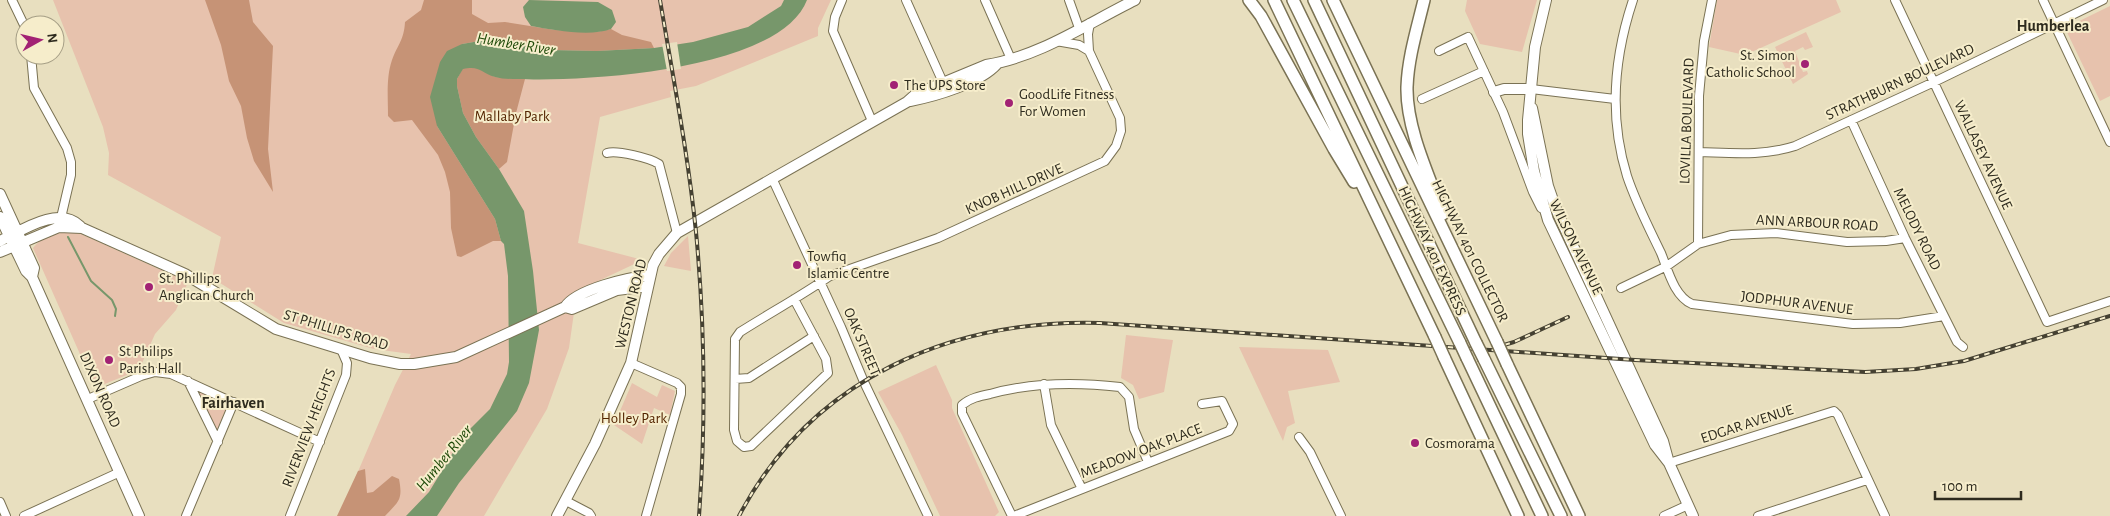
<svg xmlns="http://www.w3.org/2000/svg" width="2110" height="516" font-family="'Alegreya Sans',sans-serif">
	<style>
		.green { fill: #e7c2ad }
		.forest { fill: #c69376 }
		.water { fill: #77976b }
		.pier { fill: #e8dfbf }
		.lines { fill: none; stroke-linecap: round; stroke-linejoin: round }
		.stream { stroke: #77976b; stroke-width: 2 }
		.minor-casing { stroke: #7a7254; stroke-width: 10 }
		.major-casing { stroke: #7a7254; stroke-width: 12 }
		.highway-casing { stroke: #7a7254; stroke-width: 14 }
		.minor { stroke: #fff; stroke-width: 8 }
		.major { stroke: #fff; stroke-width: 10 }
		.highway { stroke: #fff; stroke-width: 11 }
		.rail-casing { stroke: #454132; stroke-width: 4 }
		.rail { stroke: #f6edcb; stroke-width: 2; stroke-dasharray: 5.5; stroke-linecap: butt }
		.highway-bridge-casing { stroke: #7a7254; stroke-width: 14; stroke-linecap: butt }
		.highway-bridge { stroke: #fff; stroke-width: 11 }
		.poi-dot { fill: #a22274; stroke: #f6edcb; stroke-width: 2 }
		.labels { text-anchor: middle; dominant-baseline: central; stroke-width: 4; stroke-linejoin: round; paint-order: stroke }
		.poi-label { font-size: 15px; fill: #2e2b1e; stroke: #f6edcb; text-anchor: start }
		.street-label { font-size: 15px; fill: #2e2b1e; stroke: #f6edcb }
		.park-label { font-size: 15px; fill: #532400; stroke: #f6edcb }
		.neighbourhood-label { font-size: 16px; font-weight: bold; fill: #2e2b1e; stroke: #f6edcb }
		.water-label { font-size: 16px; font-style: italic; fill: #1f4a09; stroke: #f6edcb }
	</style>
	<rect width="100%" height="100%" fill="#e8dfbf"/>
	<path class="green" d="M53,0H831L818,28V36L696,86L670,91L671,97L600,117L578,243L643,260L577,291L569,348L547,409L484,516H339L395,385L411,354L374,349L284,323L212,278L221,237L108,175L109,153L103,127Z
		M1467,0H1537L1522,52L1480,44L1465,11Z
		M1717,0H1836L1841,12L1745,55L1709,47Z
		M2110,6V96L2100,101L2065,28Z
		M1806,32L1813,47L1805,50L1803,47L1795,51L1803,72L1807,71L1808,74L1793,84L1775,47Z
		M70,232L81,234L188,282L176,310L155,334L139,370L95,388L33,248C42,236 56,233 70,232Z
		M688,236L691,271L664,266L671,253Z
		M1126,335L1173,340L1164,392L1139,399L1133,385L1121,378Z
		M1239,347L1328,350L1340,382L1288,391L1295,423L1287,427L1283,441Z
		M936,365L952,400V408L999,512L995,516H940L902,435L878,392Z
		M632,383L657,397L662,385L675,391L670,415L654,408L642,444L614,425Z
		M200,391L225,403V411L217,430H216L198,394Z"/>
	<path class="forest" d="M205,0H249L253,22L273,46L268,149L273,192L254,161L247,138L241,106L229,81L221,45Z
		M424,0H472V14L488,23L505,22L555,30L597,32L611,29L622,35L651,42L654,48L597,51L550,50L491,39L462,44L437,126L495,219L501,241H493L461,257L457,256L451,228L450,192L445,172L438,155L412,120L394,122L388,116C388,98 386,77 392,60C398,44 404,40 405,22L421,10Z
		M474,66L495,77L525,79L516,113L507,162L499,169L476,137L463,113L457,86V79L463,68Z
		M365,469L367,493L373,492L392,476L399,479C403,500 399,501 385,516H337L358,471Z"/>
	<path class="water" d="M529,0L598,2L612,10L616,22L611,29C590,37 553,30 531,26L525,17L523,7Z
		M784,0H807C780,71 583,82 518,79C511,79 502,79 495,77C481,73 480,65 463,69L457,79V86L463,113L476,137L499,169L524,211L533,271L539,330L529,383L517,411L459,483L437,516H406L429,492L463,436L490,409L507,374L509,362L508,276L504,244L501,241L495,219L437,126L430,97L440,62L447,51L462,44L491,39L550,50L597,51L654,48L693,42L748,27L781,6Z"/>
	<path class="pier" d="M677,42L681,69L667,71L662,44Z"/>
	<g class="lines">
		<path class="stream" d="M68,237L91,281L112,300L116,309L115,316"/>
		<defs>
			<path id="minor" d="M12,0L25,27
				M842,0L835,17L833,31L872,121
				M906,0L945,87
				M985,0L1011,59
				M1069,0L1079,28
				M1633,0C1614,57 1609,118 1627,176C1636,203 1649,228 1661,253C1668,270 1674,296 1692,304L1853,324L1900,323L1944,316
				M1895,0L2047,322L2110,301
				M2043,0L2110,142
				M1056,41L1079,45L1089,51
				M1439,51L1468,37L1503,112L1533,192L1541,208
				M31,55L34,88L67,148L71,162V175L60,222
				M1531,89L1615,99
				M1422,99L1484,71
				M1851,120L1905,238L1957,342L1963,347
				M1700,152C1733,153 1764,156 1795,146L1934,82L2103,0
				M607,153C617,150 650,158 659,164L677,233
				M772,178L841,327L864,382L928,516
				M1698,244L1699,96L1704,41L1712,0
				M1621,288L1667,266L1698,244L1731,235L1776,233L1847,242L1886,241L1905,238
				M794,299L826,359L828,373L751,446L744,447L737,441L734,430L735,339L740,332C770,313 801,296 830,276L938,238L1105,161L1116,146L1121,131L1120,118L1089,51L1088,34L1090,23
				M631,363L677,383L681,387V394L646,516
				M735,379L749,378L814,336
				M188,381L218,442
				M1044,384L1051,425L1082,489
				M88,399L141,376L155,372L171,374L320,442
				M1299,437L1310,452L1341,516
				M1669,463L1834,411L1838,415L1885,516
				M566,501L589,513L591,516
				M0,502L6,516
				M24,516L120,472
				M186,516L234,402
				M290,516L346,375L347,363L341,349
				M1012,516L962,413V405C970,398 980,396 990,394C1033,382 1076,382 1120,387L1129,397L1134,429L1148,462
				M1014,516L1229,431L1233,424L1222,401L1202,404
				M1664,516L1688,505
				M1758,516L1867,480"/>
			<path id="major" d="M1546,0L1535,47L1528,120V134L1534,171L1548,220L1655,445L1669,463
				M1494,92L1504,89H1531
				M910,101C936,96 980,83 997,64
				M1532,108L1548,186L1556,209L1663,441L1669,463L1693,516
				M0,194L34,268L32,277
				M0,217L26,271L32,277L139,516
				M0,241C21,231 58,205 80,226
				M0,252L59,227L82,228L185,274L276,329L370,358L400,364H414L456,357L565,307C577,289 628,278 650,275
				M565,307L572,309L617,290L648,286
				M557,516L595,444L631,363L653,265L659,254L677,233L907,102L916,94L986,65C1039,57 1088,23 1135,0"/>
			<path id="highway" d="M1249,0L1261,16L1334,149L1354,182
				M1274,0L1435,337
				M1293,0L1460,343
				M1314,0L1476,343
				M1333,0L1497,342
				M1424,0C1417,29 1408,58 1407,87C1406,128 1429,176 1443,214
				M1444,357L1518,516
				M1467,358L1542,516
				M1484,359L1561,516
				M1507,364L1579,516"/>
		</defs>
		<use href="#minor" class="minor-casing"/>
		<use href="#major" class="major-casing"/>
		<use href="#highway" class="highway-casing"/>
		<use href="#minor" class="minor"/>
		<use href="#major" class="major"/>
		<use href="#highway" class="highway"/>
		<defs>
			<path id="rail" d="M660,0C673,77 688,154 696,232C705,327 706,421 699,516
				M1494,348L1514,342L1568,317
				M739,516C811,379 950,319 1100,323L1635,360L1865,372L1916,369L1964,361L2110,316"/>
		</defs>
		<use href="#rail" class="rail-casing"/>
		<use href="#rail" class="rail"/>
		<defs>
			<path id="highway-bridge" d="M1435,337L1444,357
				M1497,342L1507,364
				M1460,343L1467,358
				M1476,343L1484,359"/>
		</defs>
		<use href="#highway-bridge" class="highway-bridge-casing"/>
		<use href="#highway-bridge" class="highway-bridge"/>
	</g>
	<g class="poi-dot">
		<circle cx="1805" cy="64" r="5"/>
		<circle cx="894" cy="85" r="5"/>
		<circle cx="1009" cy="103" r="5"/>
		<circle cx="797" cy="265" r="5"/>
		<circle cx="149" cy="287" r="5"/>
		<circle cx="109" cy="360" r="5"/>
		<circle cx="1415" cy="443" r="5"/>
	</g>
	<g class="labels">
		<g class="poi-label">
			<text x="1795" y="55" text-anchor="end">St. Simon<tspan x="1795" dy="17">Catholic School</tspan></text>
			<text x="904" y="85">The UPS Store</text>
			<text x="1019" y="94">GoodLife Fitness<tspan x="1019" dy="17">For Women</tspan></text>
			<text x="807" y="256">Towfiq<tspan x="807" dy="17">Islamic Centre</tspan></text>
			<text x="159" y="278">St. Phillips<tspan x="159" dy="17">Anglican Church</tspan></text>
			<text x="119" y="351">St Philips<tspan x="119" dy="17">Parish Hall</tspan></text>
			<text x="1425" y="443">Cosmorama</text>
		</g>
		<g class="street-label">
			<text transform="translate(1900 82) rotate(-25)">STRATHBURN BOULEVARD</text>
			<text transform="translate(1687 121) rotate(-88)">LOVILLA BOULEVARD</text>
			<text transform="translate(1983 155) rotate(65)">WALLASEY AVENUE</text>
			<text transform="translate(1014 189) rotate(-24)">KNOB HILL DRIVE</text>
			<text transform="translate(1817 223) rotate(3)">ANN ARBOUR ROAD</text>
			<text transform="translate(1917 229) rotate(64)">MELODY ROAD</text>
			<text transform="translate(1576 247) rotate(64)">WILSON AVENUE</text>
			<text transform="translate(1432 251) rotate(65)">HIGHWAY 401 EXPRESS</text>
			<text transform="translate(1470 251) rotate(64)">HIGHWAY 401 COLLECTOR</text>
			<text transform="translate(1797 303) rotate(7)">JODPHUR AVENUE</text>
			<text transform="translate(631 304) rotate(-76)">WESTON ROAD</text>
			<text transform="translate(336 330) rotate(17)">ST PHILLIPS ROAD</text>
			<text transform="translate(862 342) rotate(67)">OAK STREET</text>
			<text transform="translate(100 390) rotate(66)">DIXON ROAD</text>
			<text transform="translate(1747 424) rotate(-18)">EDGAR AVENUE</text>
			<text transform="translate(309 428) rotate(-69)">RIVERVIEW HEIGHTS</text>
			<text transform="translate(1141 451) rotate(-21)">MEADOW OAK PLACE</text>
		</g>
		<g class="park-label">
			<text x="512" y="116">Mallaby Park</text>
			<text x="634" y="418">Holley Park</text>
		</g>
		<g class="neighbourhood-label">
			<text x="2053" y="26">Humberlea</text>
			<text x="233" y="403">Fairhaven</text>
		</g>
		<g class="water-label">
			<text transform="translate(516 44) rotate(9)">Humber River</text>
			<text transform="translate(444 458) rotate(-51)">Humber River</text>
		</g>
	</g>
	<g transform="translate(40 40) rotate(82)"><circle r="24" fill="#f6edcb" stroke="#a69f86"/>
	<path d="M0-4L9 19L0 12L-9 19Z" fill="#a22274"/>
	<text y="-8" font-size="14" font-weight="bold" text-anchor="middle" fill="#2e2b1e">N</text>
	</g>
	<path d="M1935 491v8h86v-8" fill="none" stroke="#2e2b1e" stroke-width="2.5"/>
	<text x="1942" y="491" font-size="15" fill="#2e2b1e" stroke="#f6edcb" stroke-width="4" paint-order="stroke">100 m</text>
</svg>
